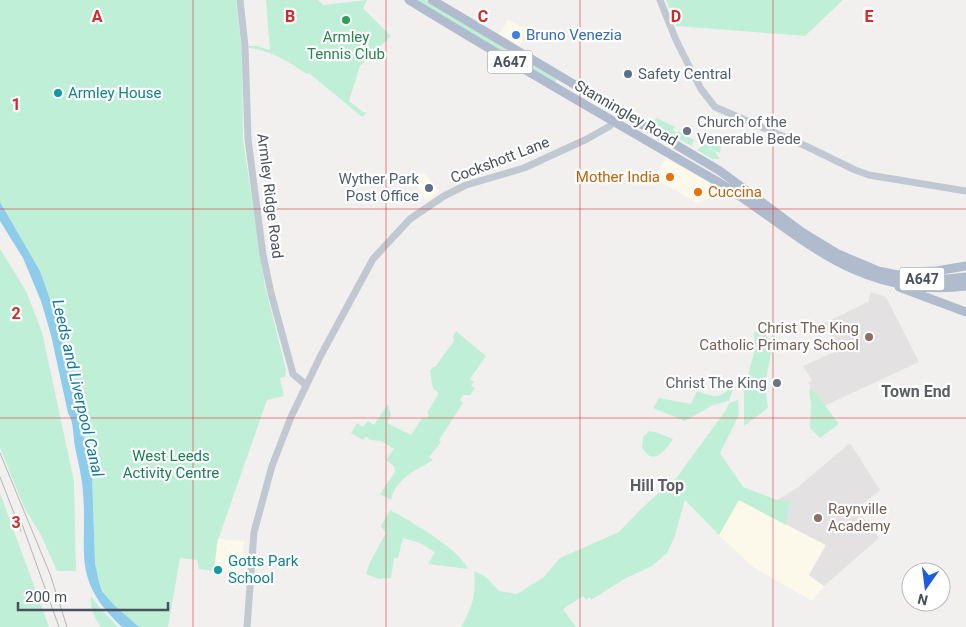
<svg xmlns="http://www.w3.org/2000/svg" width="966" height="627" font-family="Roboto,sans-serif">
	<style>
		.commercial { fill: #fcf8ea }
		.education { fill: #e3e1e1 }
		.green { fill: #bfefd6 }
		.water { fill: #8dcdeb }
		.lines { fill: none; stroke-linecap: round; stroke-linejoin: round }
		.minor { stroke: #c0c8d1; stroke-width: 7 }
		.major { stroke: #b0bcce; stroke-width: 9 }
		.rail { stroke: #b2b4ba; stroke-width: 1 }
		.grid { fill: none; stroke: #d62828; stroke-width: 1; stroke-opacity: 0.55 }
		.leisure-dot { fill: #2e9e5b; stroke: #fff; stroke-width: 2 }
		.shop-dot { fill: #3f7fe0; stroke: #fff; stroke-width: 2 }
		.service-dot { fill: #5c6f8a; stroke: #fff; stroke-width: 2 }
		.culture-dot { fill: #0f9aa8; stroke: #fff; stroke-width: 2 }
		.worship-dot { fill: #6b7280; stroke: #fff; stroke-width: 2 }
		.food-dot { fill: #e8710a; stroke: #fff; stroke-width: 2 }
		.education-dot { fill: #8d6e63; stroke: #fff; stroke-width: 2 }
		.labels { text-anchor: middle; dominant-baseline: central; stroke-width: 4.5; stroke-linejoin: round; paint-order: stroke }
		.shield { fill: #fff; stroke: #7f858e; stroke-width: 1 }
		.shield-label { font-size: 14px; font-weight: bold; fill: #48515d }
		.shop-label { font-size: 15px; fill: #366cbe; stroke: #fff; text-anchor: start }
		.leisure-label { font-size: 15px; fill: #27864d; stroke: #fff }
		.service-label { font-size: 15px; fill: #4e5e75; stroke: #fff; text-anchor: start }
		.culture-label { font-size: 15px; fill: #0d838f; stroke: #fff; text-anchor: start }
		.street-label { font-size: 15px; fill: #48515d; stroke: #fff }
		.worship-label { font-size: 15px; fill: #5b616d; stroke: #fff; text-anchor: start }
		.food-label { font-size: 15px; fill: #c56008; stroke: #fff; text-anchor: end }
		.education-label { font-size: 15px; fill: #785e54; stroke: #fff; text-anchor: end }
		.park-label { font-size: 15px; fill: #197e56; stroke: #fff }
		.water-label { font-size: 16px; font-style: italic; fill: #0f79a9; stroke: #fff }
		.neighbourhood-label { font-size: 16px; font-weight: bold; fill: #5c5f64; stroke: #fff }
		.grid-label { font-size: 16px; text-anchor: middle; font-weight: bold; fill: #d62828; stroke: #fff; stroke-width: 4.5; stroke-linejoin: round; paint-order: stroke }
	</style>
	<rect width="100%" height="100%" fill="#f2f0ef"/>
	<path class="commercial" d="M508,19L527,30L519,47L499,35Z
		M666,158L711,184L709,198L697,203L654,178Z
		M424,173L439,191L426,201L414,180Z
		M739,500L826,545L809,575L824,586L812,601L753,567L719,535Z
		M218,539L244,541L241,572L227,570L221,572L214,571Z"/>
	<path class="education" d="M871,292L886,297L919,362L824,406L808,383L812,380L803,366L837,351L824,323L868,302Z
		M850,443L880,490L857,509L879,538L824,586L809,575L826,545L760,511L798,487Z"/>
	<path class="green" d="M0,0H236L242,53L243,140L265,286L286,370L285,377L280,378L284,396L267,400L217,543L214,571L199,569L197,560L180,558L168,627H139L114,605L102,590L99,582L95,563L92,474L58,322L40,271L0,202Z
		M266,0H318L323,5L367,0L363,8L391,36L360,66L349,101L363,112H367L362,117L309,73L307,74C289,62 271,50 249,48V46H257L270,50Z
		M418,0H425L506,48L505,51L514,57L516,55L557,79L554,84L423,6Z
		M666,0H843L805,36L676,26Z
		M657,118L675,127L673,130L677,133L678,131L694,140L692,146L654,126L653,121Z
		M720,134L723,135L720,153L706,147L715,152L720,159H712L697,150L703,145L706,136L711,139L710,142L716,145L719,139L716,137Z
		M0,249L26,291L42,332L74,481L76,571H57L41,535L25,509L0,448Z
		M456,331L486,356L470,379L474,382L471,386L475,388L470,395H463L460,400L463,403L439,440L441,442L429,457L433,460C415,471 396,478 391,500L380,494L395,472L394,466L386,460L394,449L381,441L371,440L366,437L363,440L351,433L357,423L363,427L368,421L374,425L388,404L391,415L387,423L411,435L422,418H427L429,415L427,413L438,395L437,391L433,389L430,371L433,367H435L454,341L453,336Z
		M761,331L773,342L765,385L768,408L744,426V390L755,349L754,332Z
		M734,385L729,401L713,405L685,421L653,408L659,398L691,404L697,391C717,398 718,399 734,385Z
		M811,387L839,424L820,438L810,428L811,404L809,391Z
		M738,400L739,415L720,453L743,487L777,500L790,501L786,525L739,500L719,535L685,500L674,538L667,553L652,566L626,578L591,600L590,597L586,600L583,596L563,609L576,627H461C473,606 476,595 474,571L486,577L499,591L517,594L544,577L560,558L619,532L642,508L677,477L726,410L729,403Z
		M649,431L655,432L673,439C664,451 654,467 642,448L643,437Z
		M0,493L49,627H0Z
		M390,510C410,521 460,549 468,569L428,564L435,552L420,543L403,538L398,558H394L391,578L379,579L366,574L370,562L386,533L381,526Z
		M91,596L100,608L118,627H101C95,619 89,607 91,596Z"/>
	<path class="water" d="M0,202L40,271L58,322L92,474L95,563L99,582L102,591L114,605L139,627H122C70,578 88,554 83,492C82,477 78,462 75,447C73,436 74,422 68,413L51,335L41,301L23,258L0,221Z"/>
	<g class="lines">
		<path class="minor" d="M240,0L245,46L248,139L263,255L271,293L293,374L306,385
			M660,0L676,40L688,64L701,89L715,107L808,147L855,170L869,175L966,191
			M247,627L254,532L272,466L291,417L321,355L373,259L410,219L444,196L466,185L524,168L587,139L610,126L612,122"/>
		<path class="major" d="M409,0C511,63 615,122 718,182C765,210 805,248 855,270C889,285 929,291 966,286
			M432,0L720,171L802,232L838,254L878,271L908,277L947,279L966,277
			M911,272L936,271L966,266
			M899,287L966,312"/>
		<path class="rail" d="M0,453L50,574L67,627
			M0,477L21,531
			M22,524L59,627"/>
	</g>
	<path class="grid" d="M193,0V627M386,0V627M580,0V627M773,0V627M0,209H966M0,418H966"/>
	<circle class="leisure-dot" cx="346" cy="20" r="5"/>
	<circle class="shop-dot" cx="516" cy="35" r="5"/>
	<g class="service-dot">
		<circle cx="628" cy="74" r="5"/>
		<circle cx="429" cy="188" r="5"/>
	</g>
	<g class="culture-dot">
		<circle cx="58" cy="93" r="5"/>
		<circle cx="218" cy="570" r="5"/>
	</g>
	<g class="worship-dot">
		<circle cx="687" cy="131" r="5"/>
		<circle cx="777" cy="383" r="5"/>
	</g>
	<g class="food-dot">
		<circle cx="670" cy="177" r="5"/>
		<circle cx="698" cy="192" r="5"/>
	</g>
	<g class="education-dot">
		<circle cx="869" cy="337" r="5"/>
		<circle cx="818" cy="518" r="5"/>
	</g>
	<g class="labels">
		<g class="shield">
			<rect x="487.5" y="50.5" width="45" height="23" rx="4"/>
			<rect x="899.5" y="267.5" width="45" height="23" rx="4"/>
		</g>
		<g class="shield-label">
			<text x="510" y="62">A647</text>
			<text x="922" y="279">A647</text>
		</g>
		<g class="shop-label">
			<text x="526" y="35">Bruno Venezia</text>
		</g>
		<g class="leisure-label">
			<text x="346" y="37">Armley<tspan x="346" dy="17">Tennis Club</tspan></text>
		</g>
		<g class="service-label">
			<text x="638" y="74">Safety Central</text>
			<text x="419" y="179" text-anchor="end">Wyther Park<tspan x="419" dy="17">Post Office</tspan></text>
		</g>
		<g class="culture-label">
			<text x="68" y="93">Armley House</text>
			<text x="228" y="561">Gotts Park<tspan x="228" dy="17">School</tspan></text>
		</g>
		<g class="street-label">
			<text transform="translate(626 113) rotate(30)">Stanningley Road</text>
			<text transform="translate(500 160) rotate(-21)">Cockshott Lane</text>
			<text transform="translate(270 196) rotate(83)">Armley Ridge Road</text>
		</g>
		<g class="worship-label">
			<text x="697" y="122">Church of the<tspan x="697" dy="17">Venerable Bede</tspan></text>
			<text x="767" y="383" text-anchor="end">Christ The King</text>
		</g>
		<g class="food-label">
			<text x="660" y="177">Mother India</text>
			<text x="708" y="192" text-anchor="start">Cuccina</text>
		</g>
		<g class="education-label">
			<text x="859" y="328">Christ The King<tspan x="859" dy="17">Catholic Primary School</tspan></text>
			<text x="828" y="509" text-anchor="start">Raynville<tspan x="828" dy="17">Academy</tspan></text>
		</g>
		<g class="park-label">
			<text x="171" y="456">West Leeds<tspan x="171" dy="17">Activity Centre</tspan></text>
		</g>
		<g class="water-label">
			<text transform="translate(78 388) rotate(77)">Leeds and Liverpool Canal</text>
		</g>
		<g class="neighbourhood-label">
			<text x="916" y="391">Town End</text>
			<text x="657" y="485">Hill Top</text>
		</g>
	</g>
	<g class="grid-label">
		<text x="97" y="22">A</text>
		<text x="290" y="22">B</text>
		<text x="483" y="22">C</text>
		<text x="676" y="22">D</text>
		<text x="869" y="22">E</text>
		<text x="16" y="110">1</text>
		<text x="16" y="319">2</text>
		<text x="16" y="528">3</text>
	</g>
	<g transform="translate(926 587) rotate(194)"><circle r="24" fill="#ffffff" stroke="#b6b9be"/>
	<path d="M0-4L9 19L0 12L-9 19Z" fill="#1c5ddf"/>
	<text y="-8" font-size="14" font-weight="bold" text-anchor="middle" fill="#48515d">N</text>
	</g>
	<path d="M18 602v8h150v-8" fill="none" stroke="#48515d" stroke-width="2.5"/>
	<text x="25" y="602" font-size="15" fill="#48515d" stroke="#ffffff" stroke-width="4" paint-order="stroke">200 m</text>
</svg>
